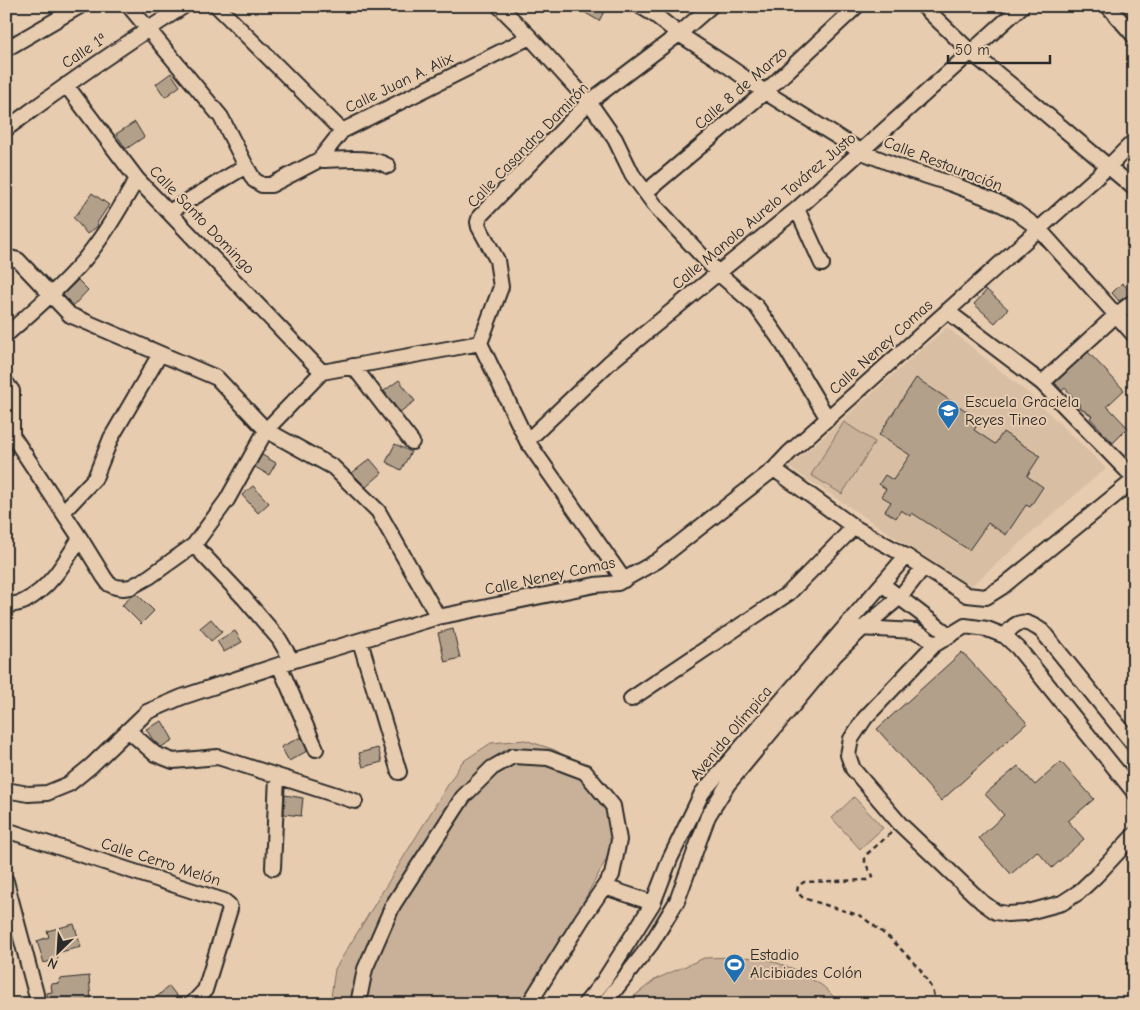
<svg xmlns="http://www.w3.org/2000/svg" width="1140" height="1010" font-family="'Comic Neue',sans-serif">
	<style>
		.built { fill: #d8bfa4 }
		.green { fill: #c9b199; stroke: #7a6e62 }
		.building { fill: #b3a08b; stroke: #2b2b2b }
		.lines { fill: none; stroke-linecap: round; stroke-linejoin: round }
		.minor-casing { stroke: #2b2b2b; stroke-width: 18 }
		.path { stroke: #2b2b2b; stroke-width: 2.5; stroke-dasharray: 5 4; stroke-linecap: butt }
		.minor { stroke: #e8ccaf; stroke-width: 14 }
		.labels { text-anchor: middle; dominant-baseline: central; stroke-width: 4; stroke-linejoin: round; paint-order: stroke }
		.street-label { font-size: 16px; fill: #2b2b2b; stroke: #e8ccaf }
		.poi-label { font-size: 16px; fill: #2b2b2b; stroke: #e8ccaf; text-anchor: start }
	</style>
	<rect width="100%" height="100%" fill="#e8ccaf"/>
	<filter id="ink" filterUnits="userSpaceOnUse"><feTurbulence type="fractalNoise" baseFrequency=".02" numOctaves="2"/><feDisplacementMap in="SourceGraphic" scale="10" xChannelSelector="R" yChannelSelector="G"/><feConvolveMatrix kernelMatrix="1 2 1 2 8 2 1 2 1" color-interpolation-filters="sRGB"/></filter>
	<g filter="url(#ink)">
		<path class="built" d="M947,327L1028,393L1106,468L970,587L789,467Z"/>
		<path class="green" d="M844,422L875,442L842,494L811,475Z
			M525,740L555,750L578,764L614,812L613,834L607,858L528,1004H332L331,997L335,969L462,762L491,743Z
			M854,797L883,828L860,849L832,818Z
			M735,957L764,958L794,969L823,986L841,1004H624L656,979L704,958Z"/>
		<path class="building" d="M574,6H607L599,21Z
			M171,73L180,86L165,97L156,84Z
			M135,122L144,137L126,149L116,134Z
			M92,193L109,205L97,223L98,226L87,234L73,217L78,213Z
			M78,280L88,290L73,306L63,295Z
			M1122,283L1132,293L1119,301L1112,293Z
			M987,290L1008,309L995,323L974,304Z
			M1088,352L1124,390L1107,406L1128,428L1113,443L1090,418L1092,416L1079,407L1080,405L1065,388L1062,391L1055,383Z
			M916,378L980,420L974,430L995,444L1003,432L1040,456L1027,476L1043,487L1030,507L1026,505L1006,535L988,523L969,550L912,513L910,516L901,510L896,518L885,511L891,502L881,496L886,489L879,484L885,475L893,480L910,455L879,435Z
			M399,380L415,401L400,412L384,391Z
			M395,444L411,452L401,470L386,462Z
			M262,455L276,463L269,475L255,467Z
			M370,459L382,473L366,487L352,473Z
			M253,486L269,503L258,513L242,495Z
			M137,594L154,611L141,624L122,605L132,596Z
			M211,619L222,632L211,641L200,628Z
			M453,629L460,658L445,662L438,633Z
			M235,631L242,642L224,652L217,641Z
			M962,652L1027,723L941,801L877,729Z
			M162,721L173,740L161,747L153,740L146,729Z
			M301,737L307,751L289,761L281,747Z
			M378,748L382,762L363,767L359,753Z
			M1061,762L1094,799L1068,821L1084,839L1052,868L1037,851L1011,874L979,838L1004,815L985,794L1018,766L1035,785Z
			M285,795L303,798L301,816L284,814Z
			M74,924L81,947L56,953L58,959L44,963L37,941L49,937L47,931Z
			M89,976L91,1000L75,1001V1004H48L47,993L52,992L51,984L60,983L59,979Z
			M169,986L183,1004H149Z"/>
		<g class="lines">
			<defs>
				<path id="minor" d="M129,6L221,117L246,166L254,180L262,185H271L319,160L342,131L530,37
					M217,6L342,131
					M499,6L530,37L589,102L615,139L632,174L657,208L718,273L756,306L783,344L828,419
					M640,6L655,15L679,34L728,66L765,92L862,152L905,169L952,184L993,200L1016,212L1038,228L1134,335
					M923,6L972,53L1022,94L1134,188
					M1108,6L1134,36
					M6,49L80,6
					M66,85L137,179L322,372
					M6,129C64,86 123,45 184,6
					M319,160C340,160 370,155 388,166
					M646,192L765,92L857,6
					M797,209L822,264
					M169,212L246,166
					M6,257L18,260L70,315L217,378L266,430L333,467L378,511L438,617
					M947,311L1042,383L1134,478
					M6,335C33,311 61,287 84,260C105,235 121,206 137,179
					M353,366L412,442
					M6,383L12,391V435L80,538L104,577L109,584L116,587L123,588L131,587L149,577L194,545L227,500L266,430L322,372L480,343
					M1042,383L1116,315L1134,301
					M527,441L609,363L718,273L797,209L1022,6
					M774,469L854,527L906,556L967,595L986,597L1002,587L1134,480
					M63,512L95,478L111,438L160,354
					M194,545L244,598L279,639L292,661
					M624,580L527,441L480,343L501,287L497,260L479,227L478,222L480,216L589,102L679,34L711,6
					M882,584L949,635
					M6,606C12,604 20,604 25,601C51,587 65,562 80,538
					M860,628L915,631L925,636L934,645
					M1005,636C1017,618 1026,620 1042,631L1134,745
					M360,641L399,772
					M279,665L316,749
					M631,699L789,593L854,527
					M128,730L155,754L173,761L218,757L355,801
					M6,790L28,794L47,793L69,784L91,766L147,712L182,697L288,662L438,617L595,585L618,583L657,561L774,469L789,453L1109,166L1134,141
					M1134,792L1018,648L1005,636L987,629L965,626L934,645L865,718L851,739L848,755L853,769L900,824L982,902L996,912L1007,914L1025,913L1062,903L1079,892L1096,876L1134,835
					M6,830L224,901L229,905L230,909L205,990L192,1004
					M273,868L277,776
					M6,881L36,994L37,1004
					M605,887L653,903
					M358,1004L365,969L393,905L463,797L492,768L513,756L548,758L585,772L613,806L619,840L612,875L582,919L529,1004
					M585,1004L603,982L653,903L670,859L702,793L906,556
					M604,1004L651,944L677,901L708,816L728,784L835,655L863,628L900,597L923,568"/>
			</defs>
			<use href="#minor" class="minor-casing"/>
			<path class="path" d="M891,833L867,854L865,858V863L873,876L872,878L867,880L804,882L798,886L797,892L803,898L861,916L891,939L920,969L932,989L936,1004"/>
			<use href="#minor" class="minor"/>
		</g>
	</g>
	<defs>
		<symbol id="school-pin" viewBox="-11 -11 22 30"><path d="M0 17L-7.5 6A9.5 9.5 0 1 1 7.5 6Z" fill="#1f6fb2" stroke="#e8ccaf"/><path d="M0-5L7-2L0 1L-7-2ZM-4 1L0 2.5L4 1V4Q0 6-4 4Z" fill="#fff"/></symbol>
		<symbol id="stadium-pin" viewBox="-11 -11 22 30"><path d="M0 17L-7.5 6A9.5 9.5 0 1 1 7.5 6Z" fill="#1f6fb2" stroke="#e8ccaf"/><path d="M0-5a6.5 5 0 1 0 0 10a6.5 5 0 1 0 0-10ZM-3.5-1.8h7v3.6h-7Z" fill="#fff"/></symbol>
	</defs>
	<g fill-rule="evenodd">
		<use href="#school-pin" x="936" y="398" width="25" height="34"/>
		<use href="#stadium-pin" x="722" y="952" width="25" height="34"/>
	</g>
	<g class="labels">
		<g class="street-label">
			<text transform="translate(84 51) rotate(-34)">Calle 1ª</text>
			<text transform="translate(399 83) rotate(-26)">Calle Juan A. Alix</text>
			<text transform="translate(741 88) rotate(-41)">Calle 8 de Marzo</text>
			<text transform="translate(528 145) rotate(-46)">Calle Casandra Damirón</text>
			<text transform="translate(943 164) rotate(21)">Calle Restauración</text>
			<text transform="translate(764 211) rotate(-40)">Calle Manolo Aurelo Tavárez Justo</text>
			<text transform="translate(202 220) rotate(46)">Calle Santo Domingo</text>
			<text transform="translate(881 347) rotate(-42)">Calle Neney Comas</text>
			<text transform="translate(550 576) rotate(-12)">Calle Neney Comas</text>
			<text transform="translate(731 733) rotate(-50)">Avenida Olímpica</text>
			<text transform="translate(161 862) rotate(18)">Calle Cerro Melón</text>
		</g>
		<g class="poi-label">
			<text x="965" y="402">Escuela Graciela<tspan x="965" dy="18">Reyes Tineo</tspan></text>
			<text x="750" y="955">Estadio<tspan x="750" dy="18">Alcibiades Colón</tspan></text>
		</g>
	</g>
	<rect width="1140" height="1010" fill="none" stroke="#e8ccaf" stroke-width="25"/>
	<rect x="12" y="12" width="1115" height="985" fill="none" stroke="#2b2b2b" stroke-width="2" filter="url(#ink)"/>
	<g transform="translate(58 952) rotate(205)" stroke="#e8ccaf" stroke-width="4" paint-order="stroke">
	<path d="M0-4L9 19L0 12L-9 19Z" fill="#2b2b2b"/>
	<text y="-8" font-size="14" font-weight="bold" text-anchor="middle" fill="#2b2b2b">N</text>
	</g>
	<path d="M948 55v8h102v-8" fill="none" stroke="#2b2b2b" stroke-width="2.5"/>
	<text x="955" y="55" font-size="15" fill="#2b2b2b" stroke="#e8ccaf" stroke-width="4" paint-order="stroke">50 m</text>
</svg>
